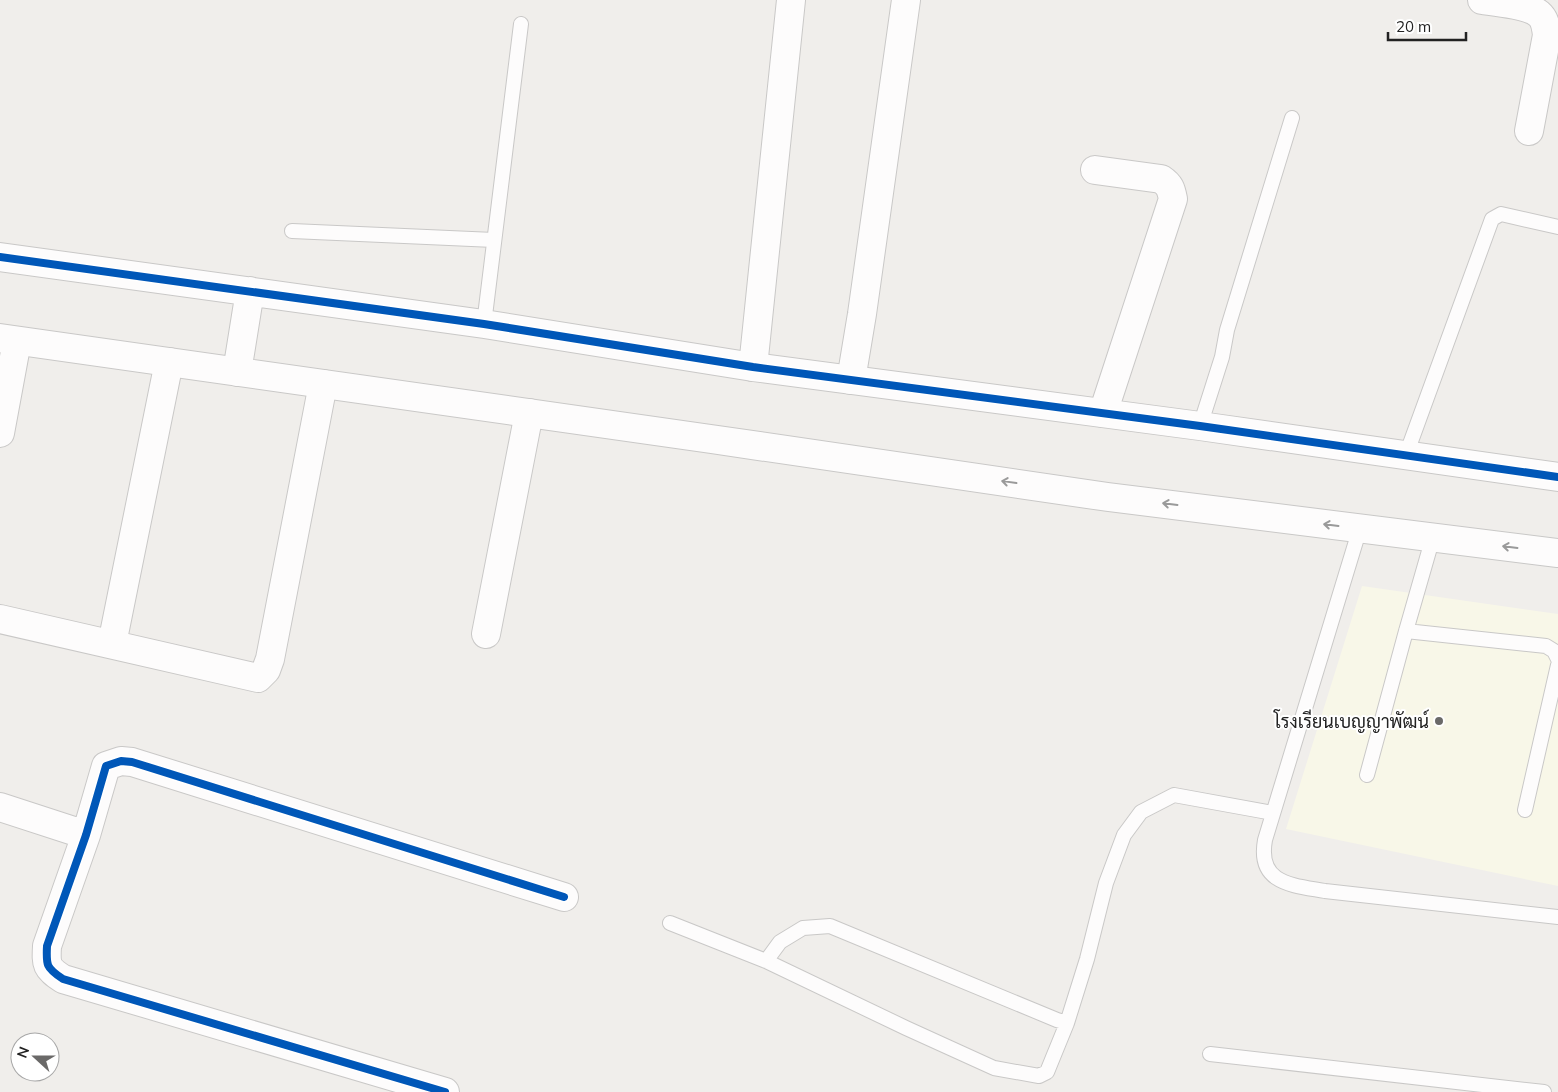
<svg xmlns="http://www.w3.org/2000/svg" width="1558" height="1092" font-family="Mulish,Sarabun,sans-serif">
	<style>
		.education { fill: #f8f7e8 }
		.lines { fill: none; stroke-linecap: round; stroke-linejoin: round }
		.service-casing { stroke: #c9c8c7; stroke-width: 16 }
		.minor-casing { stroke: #c9c8c7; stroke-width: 30 }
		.tertiary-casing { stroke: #c9c8c7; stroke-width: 30 }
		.service { stroke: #fdfcfc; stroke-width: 14 }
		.minor { stroke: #fdfcfc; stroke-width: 28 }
		.tertiary { stroke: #fdfcfc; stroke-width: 28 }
		.cycleway-casing { stroke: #fff; stroke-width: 11 }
		.cycleway { stroke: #0057b8; stroke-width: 8 }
		.oneway { stroke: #9a9a9a }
		.poi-dot { fill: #6a6968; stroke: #fff; stroke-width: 2 }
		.labels { text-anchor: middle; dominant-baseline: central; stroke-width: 4; stroke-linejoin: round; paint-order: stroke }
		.poi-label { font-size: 18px; fill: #222; stroke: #fff; text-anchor: end }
	</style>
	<rect width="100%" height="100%" fill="#f0eeeb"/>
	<path class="education" d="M1362,586L1558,614V886L1286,829Z"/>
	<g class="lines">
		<defs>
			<path id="service" d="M292,231L494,240
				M484,324L521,24
				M1200,426L1222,357L1227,330L1292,118
				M1406,455L1492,219L1501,214L1558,227
				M1360,528L1265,840C1257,884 1292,885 1325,891L1558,917
				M1406,631L1546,646L1554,651L1558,659
				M1367,775L1406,631L1433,537
				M1525,810L1558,665
				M670,923L766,961L906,1028L994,1068L1039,1076L1047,1072L1067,1023L1087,959L1106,883L1124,835L1141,812L1174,795L1273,813
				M766,961L780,942L803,928L830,926L1057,1020L1067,1023
				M1210,1054L1544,1092"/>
			<path id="minor" d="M1482,0C1496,2 1529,5 1539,14C1545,19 1546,27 1547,35L1529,131
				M1095,170L1161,179C1170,185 1171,189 1173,199L1103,413
				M753,367L791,0
				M851,380L862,314L906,0
				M0,433L17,341
				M0,619L258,678L266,670L270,659L323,384
				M486,634L529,413
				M112,644L169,362
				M0,807L86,835
				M445,1092L63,979C46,968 46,965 47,946L86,835L106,766L121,761L132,762L564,897"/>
			<path id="tertiary" d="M0,257L484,324L753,367L1200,426L1558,477
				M0,338L711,439L1108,497L1558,553
				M237,372L250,291"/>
		</defs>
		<use href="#service" class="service-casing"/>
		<use href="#minor" class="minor-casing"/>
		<use href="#tertiary" class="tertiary-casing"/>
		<use href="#service" class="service"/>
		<use href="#minor" class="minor"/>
		<use href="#tertiary" class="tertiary"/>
		<defs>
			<path id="cycleway" d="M0,257L484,324L753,367L1200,426L1558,477
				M445,1092L63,979C46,968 46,965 47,946L86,835L106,766L121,761L132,762L564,897"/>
		</defs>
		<use href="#cycleway" class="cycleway-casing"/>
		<use href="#cycleway" class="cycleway"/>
	</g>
	<defs><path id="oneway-shaft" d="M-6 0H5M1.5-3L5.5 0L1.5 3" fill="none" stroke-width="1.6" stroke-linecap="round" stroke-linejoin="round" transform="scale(1.25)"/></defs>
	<g class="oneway">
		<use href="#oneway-shaft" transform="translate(1009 482) rotate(-172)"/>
		<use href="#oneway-shaft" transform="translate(1170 504) rotate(-173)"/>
		<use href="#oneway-shaft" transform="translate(1331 525) rotate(-173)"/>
		<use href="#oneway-shaft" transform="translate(1510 547) rotate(-173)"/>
	</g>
	<circle class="poi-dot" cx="1439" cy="721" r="5"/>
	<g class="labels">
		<g class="poi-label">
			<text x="1429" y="721">โรงเรียนเบญญาพัฒน์</text>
		</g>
	</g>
	<g transform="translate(35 1057) rotate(291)"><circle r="24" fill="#ffffff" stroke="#a7a7a7"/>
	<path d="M0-4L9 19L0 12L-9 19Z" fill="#6a6968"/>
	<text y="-8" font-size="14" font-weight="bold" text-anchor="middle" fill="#222222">N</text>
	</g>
	<path d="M1388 32v8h78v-8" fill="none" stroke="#222222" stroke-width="2.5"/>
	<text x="1396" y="32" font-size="15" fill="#222222" stroke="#ffffff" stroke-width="4" paint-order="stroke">20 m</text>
</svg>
